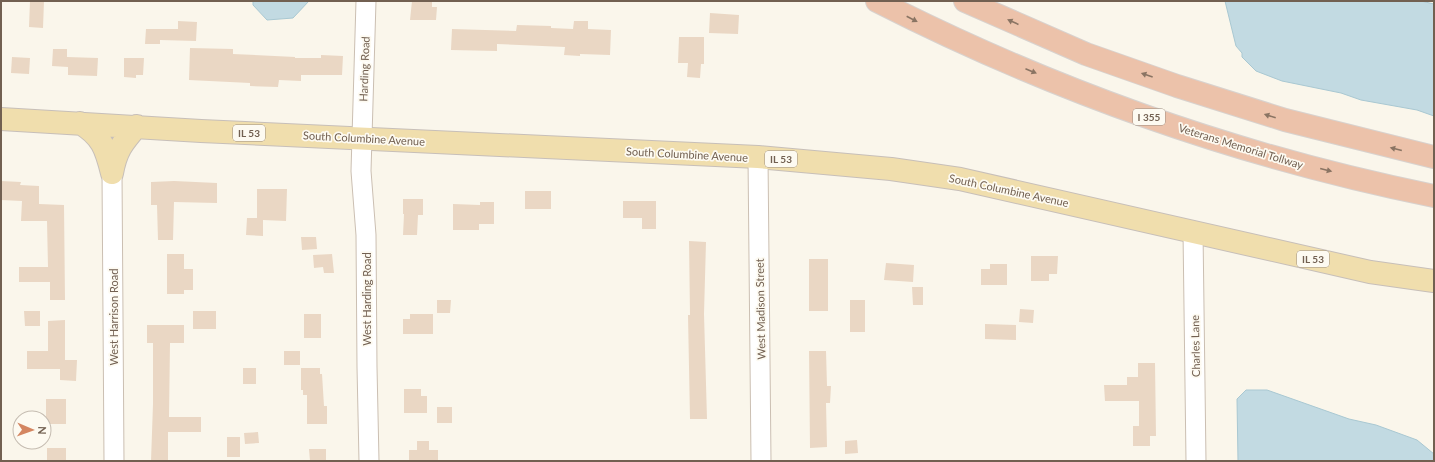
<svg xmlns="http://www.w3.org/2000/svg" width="1435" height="462" font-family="Lato,sans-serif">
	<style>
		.water { fill: #c2dae2; stroke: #a9c8d2 }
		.building { fill: #ead7c4 }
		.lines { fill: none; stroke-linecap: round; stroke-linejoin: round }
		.minor-casing { stroke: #cbbfb2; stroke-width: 21 }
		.major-casing { stroke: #c7bfb9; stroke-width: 24 }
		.highway-casing { stroke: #d8d2ce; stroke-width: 24 }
		.minor { stroke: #fff; stroke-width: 19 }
		.major { stroke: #f0dead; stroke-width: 22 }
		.highway { stroke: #ecc2aa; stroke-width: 22 }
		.oneway { fill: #8a7463 }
		.labels { text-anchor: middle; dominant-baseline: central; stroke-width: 3.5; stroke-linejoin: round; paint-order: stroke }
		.shield { fill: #fdfaf1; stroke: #9c8e81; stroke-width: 1 }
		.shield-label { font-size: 10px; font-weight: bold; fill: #726051 }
		.street-label { font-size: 11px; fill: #726051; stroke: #fdfaf1 }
	</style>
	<rect width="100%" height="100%" fill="#faf6eb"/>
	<path class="water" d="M253,1H309L293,18L267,20L253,5Z
		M1225,1H1421L1434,4V116L1417,110L1361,100L1341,93L1282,81L1256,71L1242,57V53L1236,46Z
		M1246,390H1267L1349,419L1376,425L1417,440L1434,454V461H1238L1237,399Z"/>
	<path class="building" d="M30,1H44L43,28L29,27Z
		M412,1H432V7H437L436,20H410Z
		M710,13L739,15L738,34L709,33Z
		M178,21L197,22L196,41L160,40V44H145L146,29H178Z
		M574,21H588V29L611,30L610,55L580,54V56L564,55L565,47L497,44V51L451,50L452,29L516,31L517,25L551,26V28L573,29Z
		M679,37H704V64H701L700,78L687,77L688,63H678Z
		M190,48L233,49V54L295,57V58H321V55L343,56L342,75H301V81L279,80L278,87L250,86V83L189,80Z
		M53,49H67V57L98,58L97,76L68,75V67L52,66Z
		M12,57L30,58L29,74L11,73Z
		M124,58H144L143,75H136V78L124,77Z
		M1,181L21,182L20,185L39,186V204L64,205L65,300H50V282H19V267H48L47,221H21L22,201L1,200Z
		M174,181L217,183V203L174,202L173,240H158L157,205H151V182Z
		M257,189H287L286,221L263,220V236L246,235L247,218H257Z
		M525,191H551V209H525Z
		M403,199H423V215H418L417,235H403L404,214H403Z
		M623,201H656V229H642V218H623Z
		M480,202H494V224H479V230H453V204L480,205Z
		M301,237H316L317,249L302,250Z
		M689,241L706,242L704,314L707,419H690L688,315H690Z
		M167,254H184V269H193V290H184V294H167Z
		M332,254L334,273H324L323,267L314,268L313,255Z
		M1031,256H1058L1057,274H1049V281H1031Z
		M809,259H828V311H809Z
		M886,263L914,265L913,282L884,280Z
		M990,264H1007V285H981V269H990Z
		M912,287H923V305H913Z
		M437,300H451L450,313H437Z
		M850,300H865V332H850Z
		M1020,309L1034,310L1033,323L1019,322Z
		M24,311H40V326H25Z
		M193,311H216V329H193Z
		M304,314H321V338H304Z
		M410,314H433V334H403V319H410Z
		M65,320V360H77L76,381L60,380V369H27V351H48V321Z
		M985,324L1016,325V340L985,339Z
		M147,325H184V343H170L169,417H201V432H168V461H151L153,404V343H147Z
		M284,351H300V365H284Z
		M809,351H826L827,386H831L830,403H826L827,447L810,448Z
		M1138,363H1155L1156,436H1150V446H1133V426H1139V401H1105L1104,385H1127V377H1138Z
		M243,368H256V384H243Z
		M301,368H320V374H322L324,406H327V424H307V395H303V390H301Z
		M404,389H421V396H427V413H404Z
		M46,399H66V424H46Z
		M437,407H452V423H437Z
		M258,432L259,443L245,444L244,433Z
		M227,437H240V457H227Z
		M857,440L858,453L845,454V441Z
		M417,441H429V450H438V461H409V450H417Z
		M47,448H66V461H47Z
		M309,449H326V461H310Z"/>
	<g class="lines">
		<defs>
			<path id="minor" d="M366,1L361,171L366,235L367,367L369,461
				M758,157L761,461
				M112,173L114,461
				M1193,231L1196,461"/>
			<path id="major" d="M1,119L201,131L758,157L891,169L960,179L1370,272L1434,281
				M80,123C102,136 106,149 112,173
				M112,173C116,151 122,143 137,126"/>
			<path id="highway" d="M877,1C1052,90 1241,157 1434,196
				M965,1L1086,54L1177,86L1285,120L1434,157"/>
		</defs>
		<use href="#minor" class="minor-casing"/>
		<use href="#major" class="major-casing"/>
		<use href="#highway" class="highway-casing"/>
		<use href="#minor" class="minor"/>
		<use href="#major" class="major"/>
		<use href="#highway" class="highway"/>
	</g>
	<defs><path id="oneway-solid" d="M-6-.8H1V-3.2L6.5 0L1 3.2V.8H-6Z"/></defs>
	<g class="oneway">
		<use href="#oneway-solid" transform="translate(912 19) rotate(27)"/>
		<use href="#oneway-solid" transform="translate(1013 22) rotate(-156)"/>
		<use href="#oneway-solid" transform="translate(1031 71) rotate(23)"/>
		<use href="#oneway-solid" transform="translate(1147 75) rotate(-161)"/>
		<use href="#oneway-solid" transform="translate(1270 116) rotate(-162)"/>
		<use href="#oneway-solid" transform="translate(1396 149) rotate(-166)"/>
		<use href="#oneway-solid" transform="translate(1326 170) rotate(14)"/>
	</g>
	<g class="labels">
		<g class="shield">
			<rect x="1133" y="109" width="32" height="16" rx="3"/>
			<rect x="233" y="125" width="32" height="16" rx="3"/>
			<rect x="765" y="151" width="32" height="16" rx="3"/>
			<rect x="1297" y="251" width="32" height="16" rx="3"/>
		</g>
		<g class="shield-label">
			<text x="1149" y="117">I 355</text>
			<text x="249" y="133">IL 53</text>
			<text x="781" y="159">IL 53</text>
			<text x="1313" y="259">IL 53</text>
		</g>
		<g class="street-label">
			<text transform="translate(364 69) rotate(-88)">Harding Road</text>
			<text transform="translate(364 138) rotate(3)">South Columbine Avenue</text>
			<text transform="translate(1241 146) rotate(17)">Veterans Memorial Tollway</text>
			<text transform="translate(687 154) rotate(3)">South Columbine Avenue</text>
			<text transform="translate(1009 190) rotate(12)">South Columbine Avenue</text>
			<text transform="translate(366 299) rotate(-90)">West Harding Road</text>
			<text transform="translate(760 309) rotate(-91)">West Madison Street</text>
			<text transform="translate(113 317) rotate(-90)">West Harrison Road</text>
			<text transform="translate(1195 346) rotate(-91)">Charles Lane</text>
		</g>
	</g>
	<rect width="1435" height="462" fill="none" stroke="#726051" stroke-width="4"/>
	<g transform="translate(32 430) rotate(92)"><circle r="19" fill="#fdfaf1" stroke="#c5bcb1"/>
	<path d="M0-3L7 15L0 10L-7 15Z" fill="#d48661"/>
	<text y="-6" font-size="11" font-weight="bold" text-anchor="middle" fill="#726051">N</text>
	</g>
</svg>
